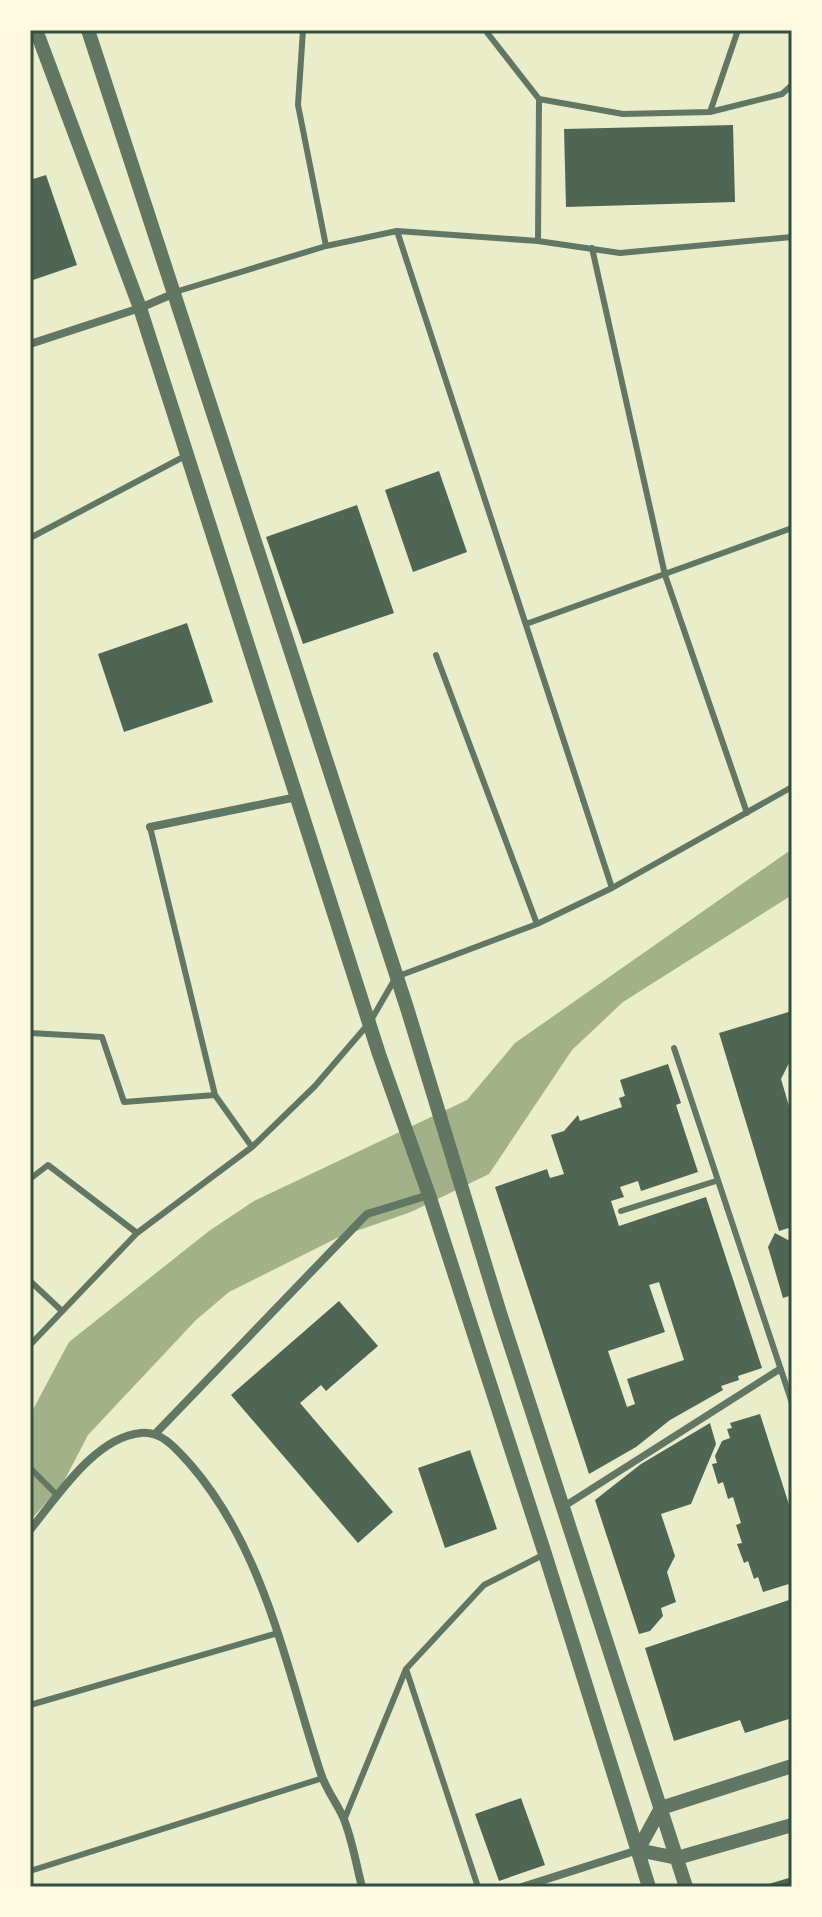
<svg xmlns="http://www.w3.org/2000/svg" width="822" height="1917" font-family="Figtree,sans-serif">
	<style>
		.water { fill: #a3b18a }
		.building { fill: #4f6655; fill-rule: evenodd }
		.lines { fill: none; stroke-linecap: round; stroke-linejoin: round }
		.service { stroke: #617663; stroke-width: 6 }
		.pedestrian { stroke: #617663; stroke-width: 7 }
		.minor { stroke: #617663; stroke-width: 8 }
		.tertiary { stroke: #617663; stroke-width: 14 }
		.neatline { fill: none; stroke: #344e41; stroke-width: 3 }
	</style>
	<rect width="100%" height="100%" fill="#e9edc9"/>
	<path class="water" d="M792,849V895L623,1002L572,1050L489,1174L411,1212L339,1237L229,1292L196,1320L88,1435L63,1483L30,1521V1415L69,1342L209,1231L254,1201L467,1100L515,1043Z"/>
	<path class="building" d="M733,125L735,202L566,207L564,129Z
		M46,175L77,265L30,281V180Z
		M439,471L467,552L413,572L385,490Z
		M357,505L394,613L303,644L266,537Z
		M187,623L213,702L124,732L98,654Z
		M792,1011V1057L781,1079L792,1116V1227L779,1231L719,1033Z
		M668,1064L681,1103L676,1105L698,1172L641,1191L638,1181L620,1187L624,1197L611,1201L619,1226L706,1197L762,1368L738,1376L739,1380L721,1386L723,1390L670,1420L636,1447L589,1474L495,1187L547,1169L550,1178L564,1174L551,1135L564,1131L578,1115L580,1121L622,1107L619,1098L625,1096L620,1080ZM659,1282L684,1360L627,1379L635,1404L627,1407L608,1351L665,1332L649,1285Z
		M775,1233L788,1240L792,1239V1295L783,1298L768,1247Z
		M339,1301L378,1346L326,1391L321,1385L300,1403L393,1512L358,1543L231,1395Z
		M760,1414L792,1514V1583L763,1592L758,1577L754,1579L748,1561L744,1563L737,1544L742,1543L736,1525L741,1523L733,1497L728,1499L723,1482L718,1484L712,1464L717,1463L715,1456L722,1441L730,1438L727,1429L732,1428L730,1423Z
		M710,1423L716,1444L691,1504L661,1514L675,1556L667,1572L676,1602L661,1608L663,1616L650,1631L639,1634L595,1500L641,1464Z
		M470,1450L497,1529L445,1548L418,1468Z
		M792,1599V1718L745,1733L740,1720L674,1741L645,1648Z
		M521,1798L545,1865L499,1881L475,1814Z
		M792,1877V1887H762V1886Z"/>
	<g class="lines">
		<path class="service" d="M303,30L298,105L326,246
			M485,30L539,99L623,114L710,112L782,94L792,85
			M710,112L738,30
			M397,231L612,888
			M538,241L539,99
			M592,248L665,575L747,813
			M175,292L326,246L397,231L538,241L620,253L792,237
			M30,538L187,455
			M526,624L792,528
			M436,655L537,924
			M150,827L215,1095L252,1147
			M30,1033L102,1037L124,1102L215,1095
			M674,1048L792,1403
			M30,1179L48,1165L137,1233
			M621,1211L716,1181
			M30,1281L62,1311
			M30,1345L137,1233L252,1147L315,1086L370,1022L396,977L537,924L612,888L792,787
			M30,1468L58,1496
			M406,1669L478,1887
			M30,1705L278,1633
			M344,1820L406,1669L484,1585L543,1555
			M30,1871L323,1778"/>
		<path class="pedestrian" d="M563,1507L780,1369"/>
		<path class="minor" d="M30,344L140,308L175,293
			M150,827L297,797
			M155,1434L367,1214L429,1195
			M30,1530C57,1497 95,1437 141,1433C163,1431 177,1450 190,1464C265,1550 286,1668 321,1774C326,1789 336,1802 343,1817C352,1838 356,1864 362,1887
			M522,1887L638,1850"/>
		<path class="tertiary" d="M36,30L140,308L379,1054L429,1195L545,1554L649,1887
			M88,30L407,1008L500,1313L686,1887
			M792,1766L661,1808L638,1850L677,1858L792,1825"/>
	</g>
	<rect width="822" height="1917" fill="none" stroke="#fefae0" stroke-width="64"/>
	<rect x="32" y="32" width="758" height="1853" class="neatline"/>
</svg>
